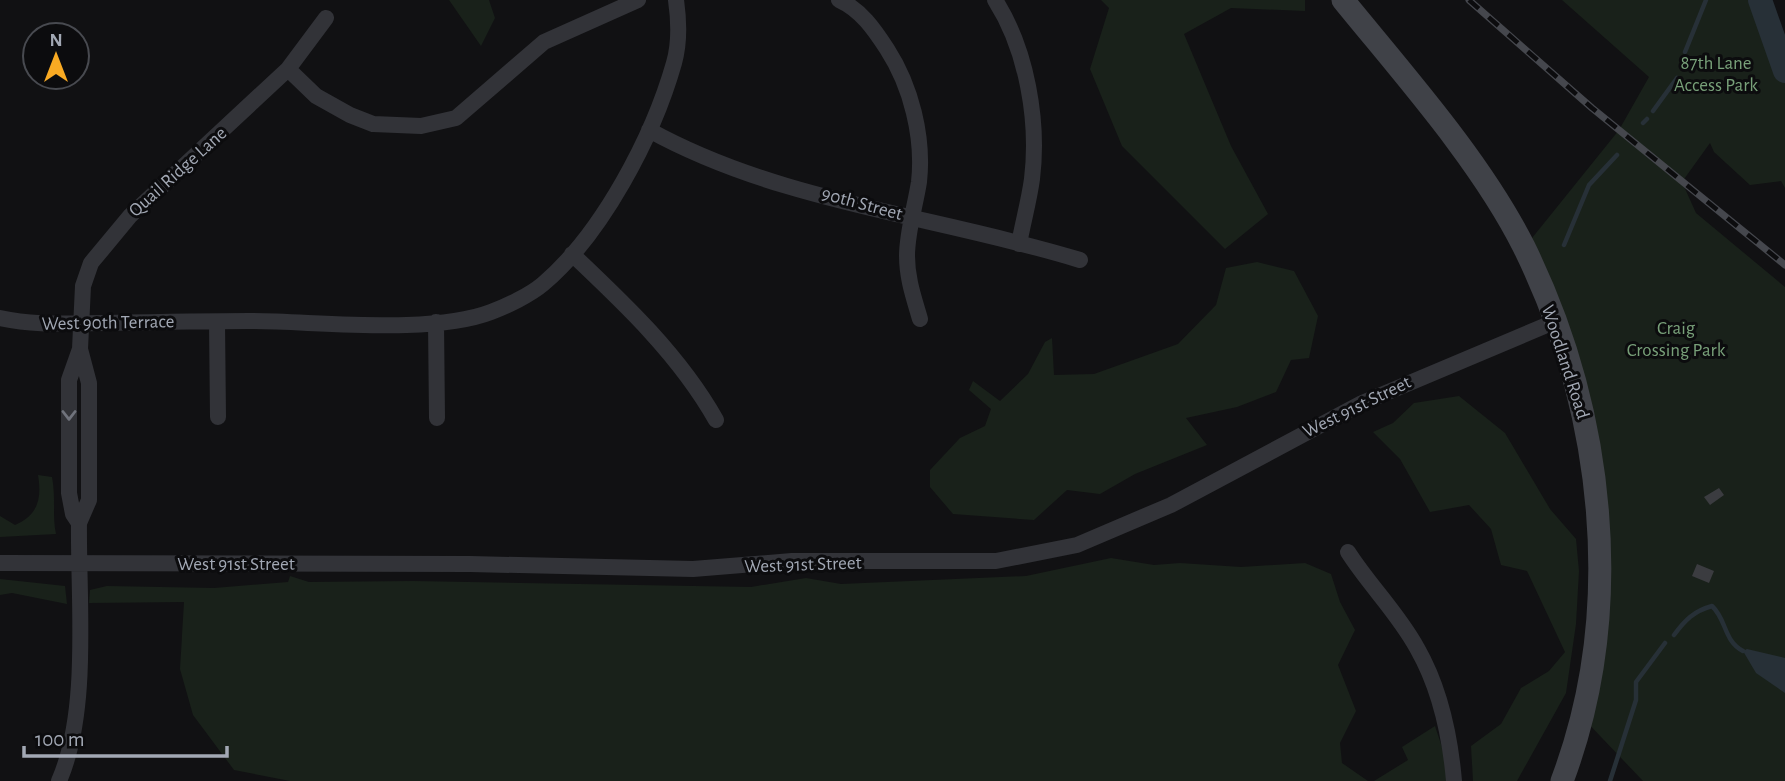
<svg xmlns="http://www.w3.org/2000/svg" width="1785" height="781" font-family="'Alegreya Sans',sans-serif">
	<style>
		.green { fill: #19211a }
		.water { fill: #273037 }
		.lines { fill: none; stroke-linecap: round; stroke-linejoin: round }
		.stream { stroke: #273037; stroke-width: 4.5 }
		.river { stroke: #273037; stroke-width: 24 }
		.building { fill: #3b3c40 }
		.minor { stroke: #323338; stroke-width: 16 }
		.secondary { stroke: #404248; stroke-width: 23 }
		.rail-casing { stroke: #45474d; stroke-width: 7 }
		.rail { stroke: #0c0c0e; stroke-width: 4.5; stroke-dasharray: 13; stroke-linecap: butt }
		.oneway { stroke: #70737c }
		.labels { text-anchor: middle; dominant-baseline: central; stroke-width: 6; stroke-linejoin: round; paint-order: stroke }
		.park-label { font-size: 19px; fill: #78a079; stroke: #0c0c0e }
		.street-label { font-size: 19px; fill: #a2a8b4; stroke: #0c0c0e }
	</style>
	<rect width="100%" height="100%" fill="#111113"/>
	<path class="green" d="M449,0H489L495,18L481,46Z
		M1101,0H1305V11L1231,8L1184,34L1231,146L1268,214L1225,249L1122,146L1090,69L1109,8Z
		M1562,0H1760L1785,71V188L1781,181L1750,185L1714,152L1710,143L1682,182L1696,213L1785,287V781H1643L1582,717L1597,498L1524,248L1619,130L1649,77Z
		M1257,262L1294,271L1318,316L1309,358L1291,360L1276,392L1237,407L1186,418L1207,445L1135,474L1100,494L1067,490L1034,520L953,514L930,487V470L960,438L985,426L991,409L969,390L973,381L1000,401L1028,374L1045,342L1052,338L1054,375L1094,374L1178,344L1216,305L1226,268Z
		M1459,396L1505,433L1550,509L1576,539L1579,571L1576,624L1566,693L1517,781H1473L1471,746L1501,724L1521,688L1549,671L1565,652L1527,571L1501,565L1491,529L1469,505L1430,512L1400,459L1373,432L1393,423L1414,403Z
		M38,475L52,477C56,498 52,516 56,534L0,537V516L15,525C38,515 42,499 38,475Z
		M1111,558L1154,565L1180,563L1241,567L1305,563L1331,574L1340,602L1355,630L1338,665L1356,711L1340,743L1342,763L1368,781H290L234,770L193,715L180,669L184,602L89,603L90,590L107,586L214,588L288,582L290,576L309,582L413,581L751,587L806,578L841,584L1026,576Z
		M0,579L65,586L67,604L12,593L0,595Z
		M1435,726L1447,762L1446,781H1374L1408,760L1402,747Z"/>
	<path class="water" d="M1747,649L1785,658V693L1756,673L1743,651Z"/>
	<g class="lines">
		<path class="stream" d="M1685,52L1706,0
			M1653,111L1677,78
			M1643,123L1647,119
			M1564,245L1589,185L1617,155
			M1674,635C1685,620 1694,611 1712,606C1727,620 1723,640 1743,651
			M1610,781L1636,700V682L1665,643"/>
		<path class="river" d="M1760,0L1785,71"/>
	</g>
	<path class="building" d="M1719,488L1724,495L1710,505L1704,497Z
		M1697,564L1714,571L1709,583L1692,576Z"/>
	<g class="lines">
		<path class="minor" d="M839,0C861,10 874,29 887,49C911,86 924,137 919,182C915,207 907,232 907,256C907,279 914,298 920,319
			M995,0C1027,50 1039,121 1032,179C1029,201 1023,222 1019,244
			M288,69L316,96L350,115L373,124L421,126L456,118L544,42L638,0
			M649,130C781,203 938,216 1080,260
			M572,254C625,304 680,356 716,420
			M0,318C36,326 69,323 105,323C153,322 201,321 249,321C316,321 431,335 491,312C507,306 530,295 543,284C602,234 653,137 674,63C680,42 679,21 676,0
			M217,322L218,417
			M436,322L437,418
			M79,523L73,514L69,493V380L80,349L83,286L91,263L130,216L288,69L326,18
			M1348,552C1369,585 1398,613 1417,648C1440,688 1450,735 1454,781
			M0,563L470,564L693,569L792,561H996L1077,545L1171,505L1362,403L1554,322
			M59,781C90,710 78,601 79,523L89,500V383L80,349"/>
		<path class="secondary" d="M1343,0C1404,75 1481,161 1524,247C1604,410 1627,609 1562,781"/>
		<defs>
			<path id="rail" d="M1469,0L1592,108L1785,265"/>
		</defs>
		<use href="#rail" class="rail-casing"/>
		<use href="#rail" class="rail"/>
	</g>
	<defs><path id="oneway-chevron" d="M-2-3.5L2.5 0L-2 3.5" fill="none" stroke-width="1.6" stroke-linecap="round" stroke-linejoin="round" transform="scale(1.75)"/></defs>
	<use class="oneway" href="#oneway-chevron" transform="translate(69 415) rotate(90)"/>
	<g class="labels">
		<g class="park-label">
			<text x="1716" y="63">87th Lane<tspan x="1716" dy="22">Access Park</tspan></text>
			<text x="1676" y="328">Craig<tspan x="1676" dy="22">Crossing Park</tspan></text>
		</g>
		<g class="street-label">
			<text transform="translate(178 172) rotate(-42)">Quail Ridge Lane</text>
			<text transform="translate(862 204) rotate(15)">90th Street</text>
			<text transform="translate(108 323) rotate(-1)">West 90th Terrace</text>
			<text transform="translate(1565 362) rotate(72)">Woodland Road</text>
			<text transform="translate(1357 407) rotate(-26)">West 91st Street</text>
			<text x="236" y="564">West 91st Street</text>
			<text transform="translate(803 565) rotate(-2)">West 91st Street</text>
		</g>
	</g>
	<g transform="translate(56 56)"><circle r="33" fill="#0c0c0e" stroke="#484a50" stroke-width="2"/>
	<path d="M0-5L12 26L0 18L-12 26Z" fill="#f9aa23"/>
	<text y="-10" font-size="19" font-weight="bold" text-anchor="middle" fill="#a2a8b4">N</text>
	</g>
	<path d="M24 746v10h203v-10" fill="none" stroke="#a2a8b4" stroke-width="3.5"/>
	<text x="35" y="746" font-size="21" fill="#a2a8b4" stroke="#0c0c0e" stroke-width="5" paint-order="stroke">100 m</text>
</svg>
